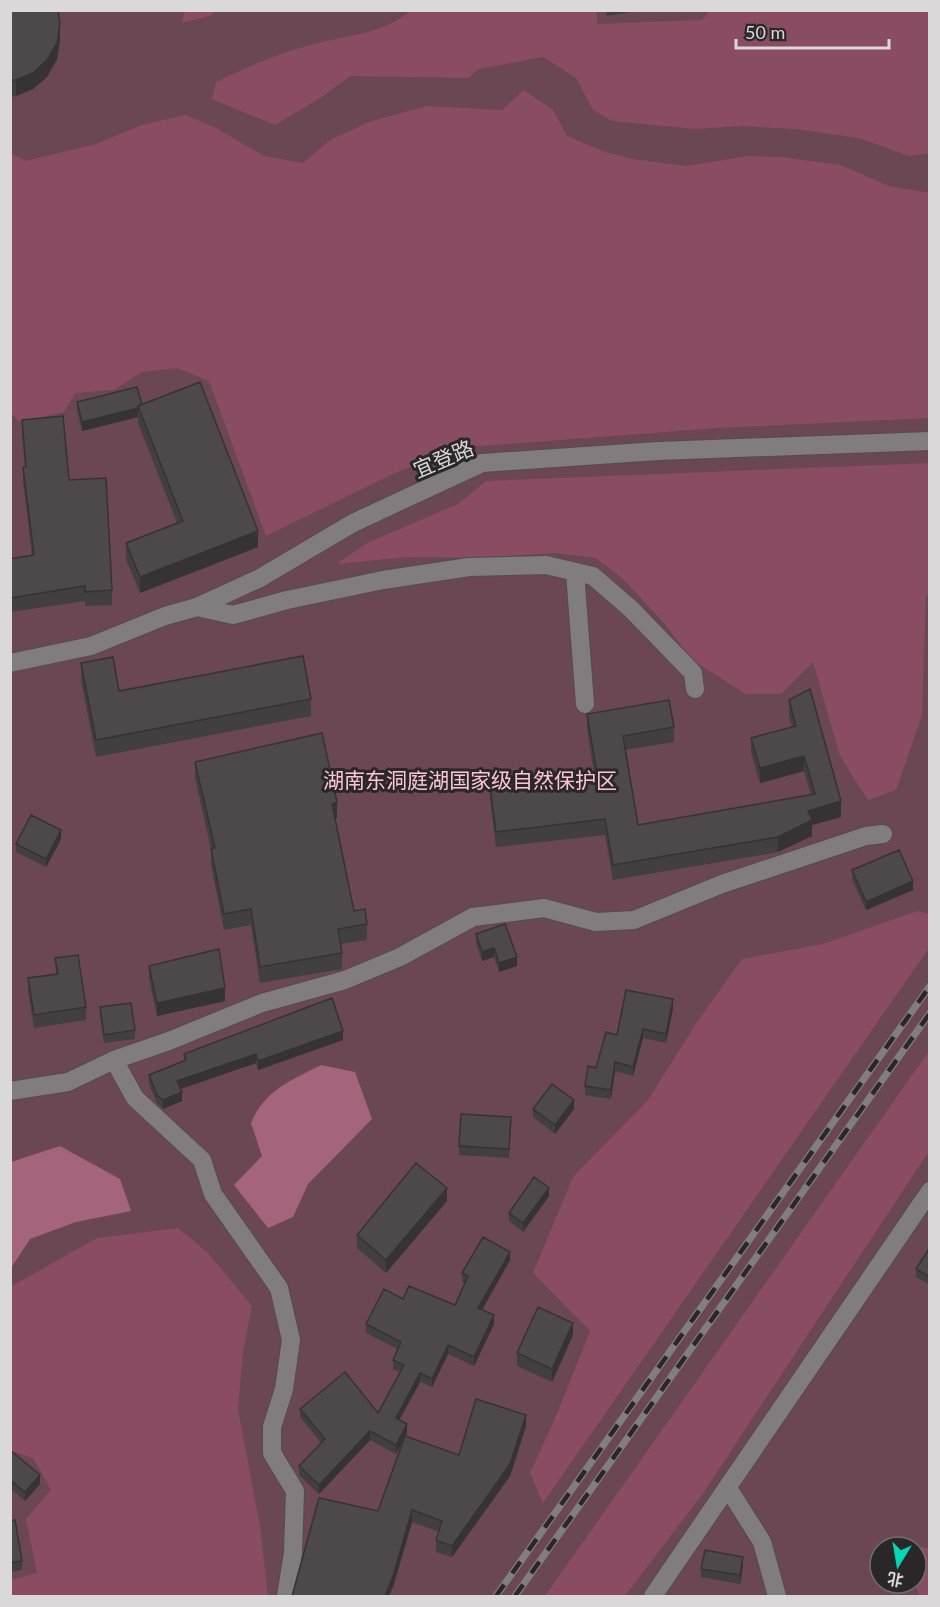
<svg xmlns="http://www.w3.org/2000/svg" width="940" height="1607" font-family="Lato,'Noto Sans SC',sans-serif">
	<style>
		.green { fill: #6b4653; fill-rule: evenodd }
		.forest { fill: #894c63 }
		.water { fill: #a4657c }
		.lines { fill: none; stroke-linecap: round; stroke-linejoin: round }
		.minor-casing { stroke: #514e4f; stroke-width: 20 }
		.minor { stroke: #817d7e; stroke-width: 18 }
		.rail-casing { stroke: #817e7f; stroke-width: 7 }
		.rail { stroke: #2a2728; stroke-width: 4.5; stroke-dasharray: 14; stroke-linecap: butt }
		.wall { fill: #423f40 }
		.shaded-wall { fill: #363334 }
		.building { fill: #4d494b; stroke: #363334; stroke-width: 1.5 }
		.labels { text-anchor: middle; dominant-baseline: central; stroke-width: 6; stroke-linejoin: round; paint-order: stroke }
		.street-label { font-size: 21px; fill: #dad8d9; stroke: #2a2728 }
		.park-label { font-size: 21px; fill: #fdc4d7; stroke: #2a2728 }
	</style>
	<rect width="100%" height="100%" fill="#343132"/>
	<path class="green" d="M11,11H929V1596H11ZM880,1547H916V1583H880Z"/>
	<path class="forest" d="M710,10L929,11V153L909,156L859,138L795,129L742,126L694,129L612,121L593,110L576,78L543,57L479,69L468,78L350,76L322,97L275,125L212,99L216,82C245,68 276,54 307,46C347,34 376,37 411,11H597V24L702,20Z
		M185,11V10L217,11L209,16L181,23Z
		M524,90L553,110L567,136L605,152L633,159L686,166L748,156L781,157L840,165L889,186L929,193V418L718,428L467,447L397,472L266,536L209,381L177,368L142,372L114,390L75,393L64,412L19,422L11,413L10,153L26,161L96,144L142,125L185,115L214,127L264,156L303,163L330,140L369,122L427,106L502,110Z
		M929,463L930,595H926L922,715L896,790L868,800L840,756L813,662L781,694H746L692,660L665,624L624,580L596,558L554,553L478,558L407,557L337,564L367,543L458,504L486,481Z
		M917,911L929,914V948L543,1503L530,1473L554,1421L590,1331L533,1273L573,1177L648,1100L697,1022L742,959L823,944Z
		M929,1051V1151L704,1492L625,1596H545Z
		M178,1228L207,1252L252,1306L243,1352L238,1409L260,1526L268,1596H11V1580L37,1573L26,1519L51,1490L33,1458L11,1451L10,1287L97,1238Z
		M904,1545L929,1548V1596H919L915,1583L916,1547Z"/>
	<path class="water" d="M321,1065L355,1072L372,1119L308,1184L293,1217L268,1228L234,1185L262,1156L251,1123C265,1090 290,1081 321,1065Z
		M60,1146L120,1179L131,1211L76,1222L30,1239L11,1268V1162Z"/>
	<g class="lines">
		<defs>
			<path id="minor" d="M575,572L585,704
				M197,607L233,615L287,600L383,580L469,567L546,565L593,576L631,609L693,673L695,689
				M10,663L91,646L165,616L197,607L260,578L353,523L482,463L658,451L930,441
				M114,1060L169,1041L262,1003L345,980L400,957L473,917L544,908L596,922L634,920L722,884L866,836L883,834
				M10,1091L68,1082L114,1060L135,1098L202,1160L213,1194L279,1288L291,1340L284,1389L272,1427V1453L295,1491L293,1553L286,1596
				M728,1488L762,1542L777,1596
				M653,1596L930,1191"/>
		</defs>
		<use href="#minor" class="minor-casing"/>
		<use href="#minor" class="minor"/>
		<defs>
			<path id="rail" d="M496,1596L930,986
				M515,1596L930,1013"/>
		</defs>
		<use href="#rail" class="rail-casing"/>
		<use href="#rail" class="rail"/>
	</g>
	<path class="wall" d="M10,10L60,40L57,59L47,77L33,89L16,96L10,97Z
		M606,10H643L607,16Z
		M77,402L142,405L258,547L140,593L126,560V543L177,523L138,423V417L82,431L77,410Z
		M22,420L69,480L112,590V605L85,606V601L10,612V559L32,555L23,481V467H25L22,434Z
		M81,663L119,691L311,699V716L96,757L81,680Z
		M789,700L841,817L812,825V836L778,852L613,880L605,835L496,847L490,800V785L594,773L587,729V714L674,727V742L625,750L638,825L811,795L804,771L760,783L751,753V738L792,727L789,715Z
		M195,762L337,818L335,819L354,911L367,924V940L341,944L342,953V969L260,983L251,925L224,930L211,865V849L195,778Z
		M61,839L46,867L16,852V844Z
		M852,870L913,890L866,910L852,879Z
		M476,934L517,966L499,972L494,957L482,961L476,943Z
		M55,958L86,1007V1020L34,1028L28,991V978L56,974Z
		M149,966L225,1001L157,1016L149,979Z
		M100,1007L135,1030V1039L104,1043L100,1016Z
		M673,1008L666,1043L643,1038L633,1076L615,1071L611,1099L585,1095V1086L617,1035Z
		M343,1040L258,1070L256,1063L181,1089L182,1101L163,1109L157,1103L149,1084V1075L184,1061V1054Z
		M533,1109H574L555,1134L533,1117Z
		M511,1126L509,1158L459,1155V1146Z
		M549,1196L523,1232L509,1221V1213Z
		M447,1201L386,1273L357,1248V1235Z
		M930,1247V1285L916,1277V1269Z
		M510,1260L482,1310L494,1324L474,1366L448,1354L432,1387L420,1382L399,1420L407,1433L406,1436L459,1455L526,1426L510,1476L452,1557L436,1552V1540L439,1532L412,1522L393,1587L378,1511L405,1437L396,1454L370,1440L319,1494L299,1475V1466L321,1443L300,1417V1409L378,1413L400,1372L393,1369V1360L398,1349L366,1333V1324L403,1299L455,1305L465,1283L462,1282V1273Z
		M573,1335L552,1382L517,1366V1353Z
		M10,1450L40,1484L25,1501L10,1488Z
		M10,1521L22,1561V1570L10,1572Z
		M743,1566L740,1584L701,1577V1569Z"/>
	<path class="shaded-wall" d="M60,23V40L57,59L47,77L33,89L16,96V80Z
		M138,408V417L82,431V422Z
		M258,531V547L140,593V577Z
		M804,756V771L760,783V768Z
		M841,801V817L812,825V836L778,852V837L808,811Z
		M337,802V818L332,819V804Z
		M61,830V839L46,867V859Z
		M913,881V890L866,910V902Z
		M494,948V957L482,961V952Z
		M517,957V966L499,972V963Z
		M225,988V1001L157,1016V1003Z
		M673,999V1008L666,1043V1034Z
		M643,1029V1038L633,1076V1067Z
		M343,1031V1040L258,1070V1061Z
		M256,1054V1063L177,1090V1081Z
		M615,1062V1071L611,1099V1090Z
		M182,1092V1101L163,1109V1100Z
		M574,1100V1109L555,1134V1125Z
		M447,1188V1201L386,1273V1260Z
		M549,1188V1196L523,1232V1223Z
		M510,1252V1260L478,1317V1308Z
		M494,1315V1324L474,1366V1357Z
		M573,1323V1335L552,1382V1369Z
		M448,1345V1354L432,1387V1379Z
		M420,1373V1382L396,1426V1418Z
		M526,1415V1426L510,1476L452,1557V1546Z
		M407,1424V1433L396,1454V1445Z
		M370,1431V1440L319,1494V1485Z
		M40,1475V1484L25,1501V1492Z
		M412,1510V1522L393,1587L389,1596H385Z
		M743,1557V1566L740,1584V1575Z"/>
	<path class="building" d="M10,10H58L60,23L57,43L47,60L33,73L16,80H10Z
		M200,382L258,531L140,577L126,543L183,521L138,406Z
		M137,387L142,405L138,406V408L82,422L77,402Z
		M63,416L69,480L106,478L112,590L85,592V586L10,598V559L34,555L23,467H26L22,420Z
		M303,656L311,699L96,740L81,663L113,657L119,691Z
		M810,689L841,801L808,811L812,820L778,837L613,865L605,819L496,832L490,785L597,773L587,714L669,700L674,727L623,736L638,825L815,794L804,756L760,768L751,738L796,726L789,700Z
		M322,733L337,802L332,804L354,911L365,909L367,924L338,929L342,953L260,967L251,909L224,914L211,849L215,848L195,762Z
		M31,815L61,830L46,859L16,844Z
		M899,850L913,881L866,902L852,870Z
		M505,924L517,957L499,963L494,948L482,952L476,934Z
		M219,949L225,988L157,1003L149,966Z
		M78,955L86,1007L34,1015L28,978L58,974L55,958Z
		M626,990L673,999L666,1034L643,1029L633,1067L615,1062L611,1090L585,1086L588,1066L596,1068L606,1032L617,1035Z
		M332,998L343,1031L258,1061L256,1054L177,1081L182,1092L163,1100L157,1095L149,1075L186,1060L184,1054Z
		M131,1003L135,1030L104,1035L100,1007Z
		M552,1084L574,1100L555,1125L533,1109Z
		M461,1114L511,1117L509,1149L459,1146Z
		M416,1163L447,1188L386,1260L357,1235Z
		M534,1177L549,1188L523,1223L509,1213Z
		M483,1237L510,1252L478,1308L494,1315L474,1357L448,1345L432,1379L420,1373L396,1418L407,1424L396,1445L370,1431L319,1485L299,1466L325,1439L300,1409L345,1372L378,1413L404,1365L393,1360L401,1342L366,1324L384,1289L403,1299L409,1286L455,1305L468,1276L462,1273Z
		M930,1247V1277L916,1269Z
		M538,1307L573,1323L552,1369L517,1353Z
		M476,1399L526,1415L510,1464L452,1546L436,1540L442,1521L412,1510L393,1576L385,1596H292L319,1498L378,1511L405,1436L459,1455Z
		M10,1450L40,1475L25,1492L10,1480Z
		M15,1520L22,1561L10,1563V1521Z
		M705,1550L743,1557L740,1575L701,1569Z"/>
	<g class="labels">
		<g class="street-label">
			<text transform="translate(443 458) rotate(-23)">宜登路</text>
		</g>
		<g class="park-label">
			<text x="470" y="779">湖南东洞庭湖国家级自然保护区</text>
		</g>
	</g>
	<rect width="940" height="1607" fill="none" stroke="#dad8d9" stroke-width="24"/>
	<g transform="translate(898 1565) rotate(191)"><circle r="28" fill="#2a2728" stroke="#706e6f" stroke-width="1.5"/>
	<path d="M0-4.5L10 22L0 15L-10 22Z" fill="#06d5b6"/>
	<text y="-9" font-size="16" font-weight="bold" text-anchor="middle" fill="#dad8d9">北</text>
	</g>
	<path d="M736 39v9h153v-9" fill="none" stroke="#dad8d9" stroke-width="3"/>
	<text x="745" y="39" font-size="18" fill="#dad8d9" stroke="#2a2728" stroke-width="4.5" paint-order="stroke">50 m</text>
</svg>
